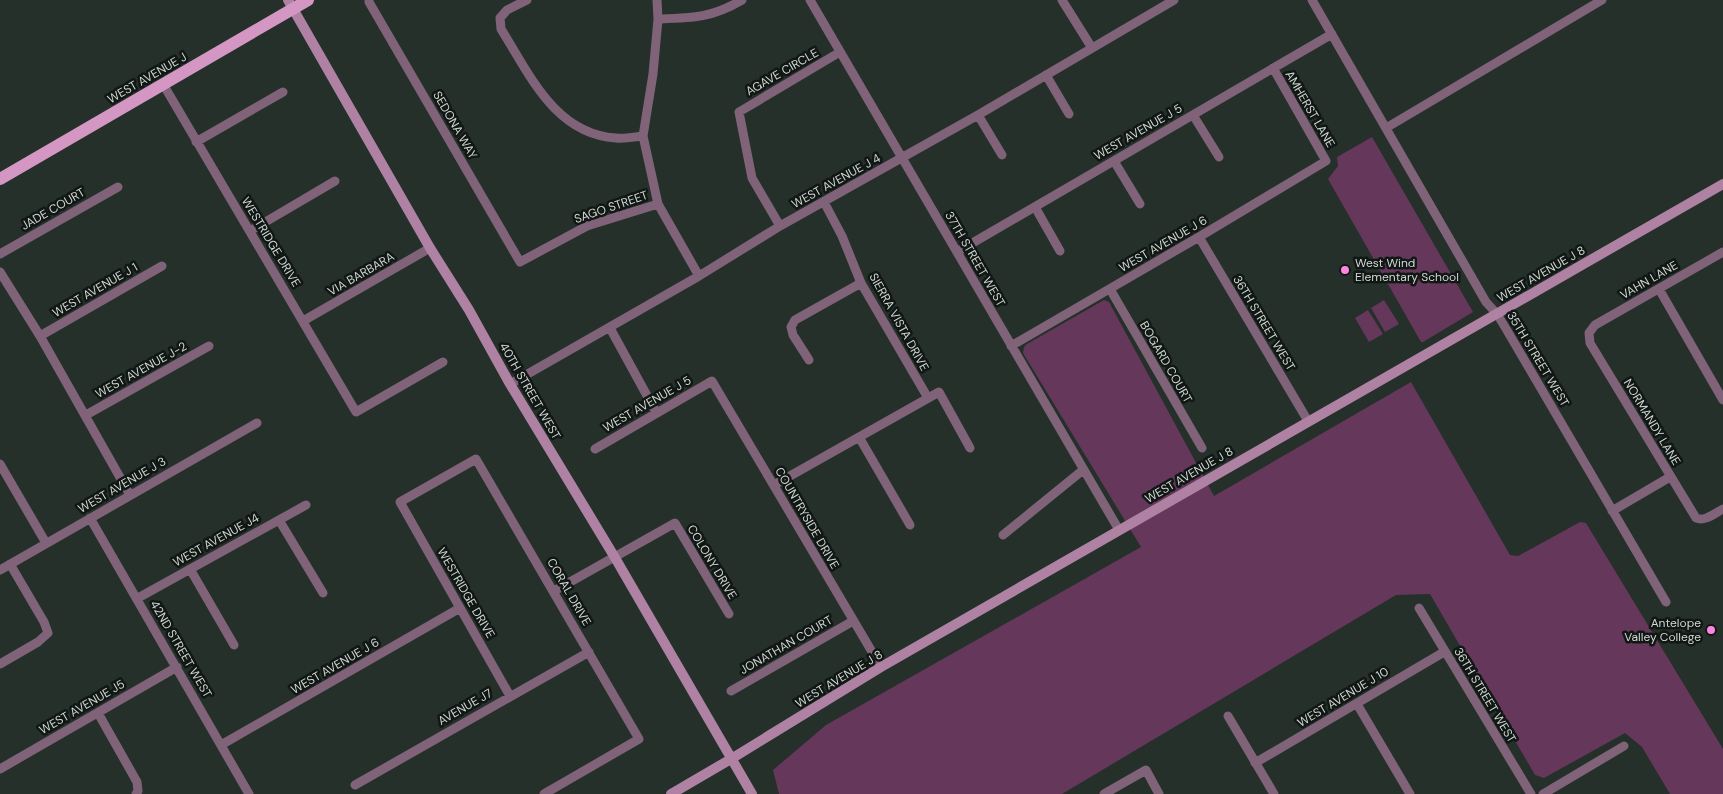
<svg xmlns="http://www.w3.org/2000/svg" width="1723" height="794" font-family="'DM Sans',sans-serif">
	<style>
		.green { fill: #65375a }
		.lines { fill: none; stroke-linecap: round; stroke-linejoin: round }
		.street { stroke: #806378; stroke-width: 9 }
		.secondary { stroke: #af81a3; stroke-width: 10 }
		.primary { stroke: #d497c4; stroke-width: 12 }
		.poi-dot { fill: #fd86e2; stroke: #111714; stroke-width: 2 }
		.labels { text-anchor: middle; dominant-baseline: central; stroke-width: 5; stroke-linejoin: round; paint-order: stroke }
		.street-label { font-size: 12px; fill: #d0d8d3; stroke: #111714 }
		.poi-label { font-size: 12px; fill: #d0d8d3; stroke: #111714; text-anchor: start }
	</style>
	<rect width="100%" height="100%" fill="#243029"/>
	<path class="green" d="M1372,137L1473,312L1423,342H1421L1328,179L1338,166L1337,157Z
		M1104,300L1109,302L1214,496L1411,382L1510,555L1518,556L1580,522L1586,523L1723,749V794H1670L1642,747L1625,733L1544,778L1535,775L1430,594L1396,595L1062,794H779L773,770L826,725L1141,547L1023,353L1024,347L1027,344Z
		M1384,300L1399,324L1385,332L1371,308Z
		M1368,310L1383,334L1369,342L1355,318Z"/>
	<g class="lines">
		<path class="street" d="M369,0V2L520,262L587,226L658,204
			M527,0L507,10L500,18L501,29C530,75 555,134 616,138C624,139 634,137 643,136
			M657,0L658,19L653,74L643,136L658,204L699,276
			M810,0L1119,530
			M1062,0L1092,48
			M1312,0L1486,302L1497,314L1505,327L1666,602
			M658,19C693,18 711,18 742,0
			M1046,75L1069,114
			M163,84L356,412L443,362
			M978,115L1002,155
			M1193,115L1219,157
			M1386,128L1602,0
			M196,142L283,92
			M1114,161L1140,204
			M824,202L842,236L861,283L928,398
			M1035,207L1060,251
			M780,226L752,178L739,112L840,52
			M250,231L335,181
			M1199,237L1308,421
			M957,252L1332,34
			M1723,252L1595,325L1589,333L1590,343L1696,518C1705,522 1715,513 1723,509
			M0,254L118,187
			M0,272L40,336L130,495
			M1110,289L1202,448
			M1659,289L1723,400
			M303,321L430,248
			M610,328L656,412
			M40,336L162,266
			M1011,346L1199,237L1326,161L1273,68
			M809,360L793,335L791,327L795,320L861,283
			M510,384L699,276L780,226L978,115L1174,0
			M86,415L209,346
			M859,437L910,525
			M595,449L712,381L881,667
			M0,464L46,543
			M774,485L939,392L970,448
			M1612,511L1670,477
			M90,518L249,794
			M279,520L323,593
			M1003,535L1083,470
			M190,569L234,645
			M0,570L257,423
			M554,591L675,523L729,614
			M138,598L306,505
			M1419,608L1531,794
			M0,664L38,642L48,633L44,622L10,564
			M731,691L853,621
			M510,696L400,502L476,459L639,739L544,794
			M1357,704L1410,794
			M98,713L137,782L138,791L136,794
			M1228,716L1274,794
			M221,745L460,608
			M1255,763L1444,652
			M0,769L177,667
			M355,785L589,652
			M1104,794L1146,770L1159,794
			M1543,794L1624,746"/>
		<path class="secondary" d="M288,0L430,248L469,310L510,384L614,556L752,794
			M671,794L731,759L881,667L1723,184"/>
		<path class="primary" d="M0,179L308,0"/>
	</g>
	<g class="poi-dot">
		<circle cx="1345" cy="270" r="5"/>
		<circle cx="1711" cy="630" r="5"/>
	</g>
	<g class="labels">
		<g class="street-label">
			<text transform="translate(782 72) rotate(-30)">AGAVE CIRCLE</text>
			<text transform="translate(147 78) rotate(-30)">WEST AVENUE J</text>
			<text transform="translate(1310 109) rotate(60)">AMHERST LANE</text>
			<text transform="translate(455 125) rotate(60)">SEDONA WAY</text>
			<text transform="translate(1138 132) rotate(-30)">WEST AVENUE J 5</text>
			<text transform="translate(836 181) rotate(-29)">WEST AVENUE J 4</text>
			<text transform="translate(611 207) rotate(-19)">SAGO STREET</text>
			<text transform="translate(53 209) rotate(-30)">JADE COURT</text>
			<text transform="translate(271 242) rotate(59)">WESTRIDGE DRIVE</text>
			<text transform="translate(1163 244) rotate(-30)">WEST AVENUE J 6</text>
			<text transform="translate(975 259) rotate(60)">37TH STREET WEST</text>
			<text transform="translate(361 274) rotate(-30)">VIA BARBARA</text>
			<text transform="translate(1541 274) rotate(-30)">WEST AVENUE J 8</text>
			<text transform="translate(1649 280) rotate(-30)">VAHN LANE</text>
			<text transform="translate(95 290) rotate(-30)">WEST AVENUE J 1</text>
			<text transform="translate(899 322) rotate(61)">SIERRA VISTA DRIVE</text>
			<text transform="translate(1264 323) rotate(59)">36TH STREET WEST</text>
			<text transform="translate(1538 359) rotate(59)">35TH STREET WEST</text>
			<text transform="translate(1166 362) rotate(60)">BOGARD COURT</text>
			<text transform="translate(141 370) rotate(-29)">WEST AVENUE J-2</text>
			<text transform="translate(530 391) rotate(60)">40TH STREET WEST</text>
			<text transform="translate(647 404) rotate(-30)">WEST AVENUE J 5</text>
			<text transform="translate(1652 422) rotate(59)">NORMANDY LANE</text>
			<text transform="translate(1189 475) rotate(-30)">WEST AVENUE J 8</text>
			<text transform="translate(122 485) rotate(-30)">WEST AVENUE J 3</text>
			<text transform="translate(807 518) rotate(60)">COUNTRYSIDE DRIVE</text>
			<text transform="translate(216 540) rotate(-29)">WEST AVENUE J4</text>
			<text transform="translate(712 562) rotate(59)">COLONY DRIVE</text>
			<text transform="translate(569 592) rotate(60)">CORAL DRIVE</text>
			<text transform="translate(466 593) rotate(60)">WESTRIDGE DRIVE</text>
			<text transform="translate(786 645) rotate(-30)">JONATHAN COURT</text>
			<text transform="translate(181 649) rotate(60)">42ND STREET WEST</text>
			<text transform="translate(335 666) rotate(-30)">WEST AVENUE J 6</text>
			<text transform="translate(839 679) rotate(-31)">WEST AVENUE J 8</text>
			<text transform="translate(1485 695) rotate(59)">36TH STREET WEST</text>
			<text transform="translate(1343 697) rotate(-31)">WEST AVENUE J 10</text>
			<text transform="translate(82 707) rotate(-30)">WEST AVENUE J5</text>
			<text transform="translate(465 707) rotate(-30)">AVENUE J7</text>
		</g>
		<g class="poi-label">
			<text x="1355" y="263">West Wind<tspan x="1355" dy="14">Elementary School</tspan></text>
			<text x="1701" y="623" text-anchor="end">Antelope<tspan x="1701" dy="14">Valley College</tspan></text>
		</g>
	</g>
</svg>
